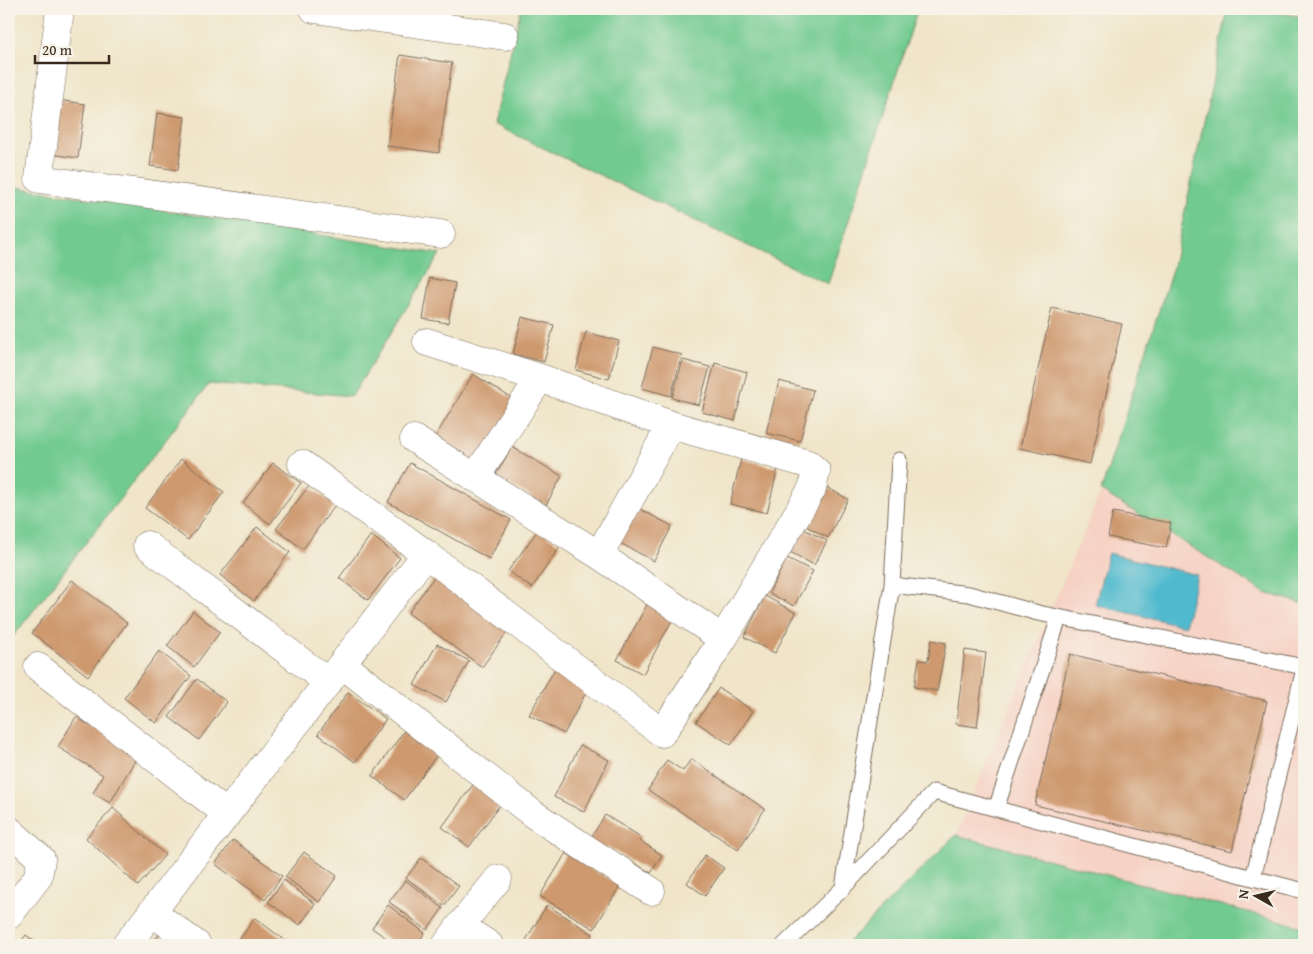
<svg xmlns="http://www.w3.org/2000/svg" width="1313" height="954" font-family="'Gentium Book Plus',serif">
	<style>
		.built { fill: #f6d2c4 }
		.green { fill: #71ca90; stroke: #567a57 }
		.water { fill: #50b9cd; stroke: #467276 }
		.building { fill: #ce996e }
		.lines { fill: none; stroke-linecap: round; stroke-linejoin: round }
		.lane-casing { stroke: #7a6b5a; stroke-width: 17 }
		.street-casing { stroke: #7a6b5a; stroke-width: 29 }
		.lane { stroke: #fff; stroke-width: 15 }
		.street { stroke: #fff; stroke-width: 28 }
	</style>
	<rect width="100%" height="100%" fill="#f7f3e8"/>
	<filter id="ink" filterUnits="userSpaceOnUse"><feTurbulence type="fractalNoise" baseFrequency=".02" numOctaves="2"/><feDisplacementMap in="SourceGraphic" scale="10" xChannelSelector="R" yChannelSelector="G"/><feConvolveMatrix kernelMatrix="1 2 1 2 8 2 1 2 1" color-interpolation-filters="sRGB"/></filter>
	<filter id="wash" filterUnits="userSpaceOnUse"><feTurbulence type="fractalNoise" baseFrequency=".0096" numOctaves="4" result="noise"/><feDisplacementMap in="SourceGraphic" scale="20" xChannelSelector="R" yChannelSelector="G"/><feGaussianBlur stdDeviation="1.12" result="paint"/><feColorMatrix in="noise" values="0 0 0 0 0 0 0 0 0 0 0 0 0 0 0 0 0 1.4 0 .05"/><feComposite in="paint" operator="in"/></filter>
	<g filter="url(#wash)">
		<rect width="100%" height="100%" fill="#f0e5c9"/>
		<path class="built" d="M1101,491L1265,593L1304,604V927L956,835Z"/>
		<path class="green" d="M521,9H918L828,284L493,124Z
			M1228,9H1256L1304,17V604L1265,593L1101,491L1173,267Z
			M9,186L440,254L352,396L209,384L9,642Z
			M956,835L1304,927V945H845Z"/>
		<path class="water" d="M1108,553L1197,575L1185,626L1095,605Z"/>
		<g id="blocks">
			<path class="building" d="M400,55L452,63L439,153L387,146Z
				M58,100L85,104L78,158L51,154Z
				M157,113L185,117L178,170L150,166Z
				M430,278L455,283L448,323L423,319Z
				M1052,308L1122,324L1090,464L1020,448Z
				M522,317L554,325L544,362L513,354Z
				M586,332L619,341L609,379L576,370Z
				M653,347L682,355L671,396L642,388Z
				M683,360L710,367L699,405L672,398Z
				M715,363L747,372L735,421L702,412Z
				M473,374L516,401L476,465L434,439Z
				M779,381L813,390L800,441L766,433Z
				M512,447L562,476L546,505L495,476Z
				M181,459L224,492L188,540L145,508Z
				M741,459L778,468L767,513L730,504Z
				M273,463L301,483L270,524L243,503Z
				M410,463L511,520L489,559L388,502Z
				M309,486L335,505L303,549L276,529Z
				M826,487L848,499L828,538L806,526Z
				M636,507L672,526L654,561L618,542Z
				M1113,512L1171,523L1166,548L1108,537Z
				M257,527L290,552L254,601L220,575Z
				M802,528L827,541L814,565L790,552Z
				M538,530L561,545L532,588L508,571Z
				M371,535L400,558L368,600L339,578Z
				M787,558L813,571L794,606L769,593Z
				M439,570L513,624L482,667L408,613Z
				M72,580L127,623L88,676L32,633Z
				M765,596L796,613L775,653L744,637Z
				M650,599L676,613L643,674L617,660Z
				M193,611L220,632L194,667L167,646Z
				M931,640L946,643L937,691L914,687L919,660L928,661Z
				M437,644L469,661L446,702L414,685Z
				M965,650L986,653L977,727L956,724Z
				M159,651L191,676L156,723L124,698Z
				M1070,654L1267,701L1232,851L1035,805Z
				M556,667L590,685L564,734L529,715Z
				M197,679L227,702L199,740L169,717Z
				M719,688L753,711L731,745L696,722Z
				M348,692L386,719L355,762L318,734Z
				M76,717L138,755L110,803L93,793L103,775L58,747Z
				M404,731L437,755L404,800L372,776Z
				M580,745L609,760L584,812L554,797Z
				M691,759L765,809L738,850L648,790L667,760L683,771Z
				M475,782L502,802L469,847L442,827Z
				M113,808L165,855L138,886L86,838Z
				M605,815L641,837L639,840L662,855L651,873L608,847L601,854L587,844Z
				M233,840L282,876L265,900L215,864Z
				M304,852L337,876L319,902L285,877Z
				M566,853L620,886L594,929L540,896Z
				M705,855L724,868L705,896L687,883Z
				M421,858L459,886L444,906L406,878Z
				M284,880L315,904L300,925L268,902Z
				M405,880L443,908L427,930L389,902Z
				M388,905L425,933L416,945H396L372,928Z
				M547,905L593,934L586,945H523Z
				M255,918L291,945H235Z
				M160,934L173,945H151Z
				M26,935L39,945H18Z"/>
		</g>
	</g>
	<g filter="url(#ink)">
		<use href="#blocks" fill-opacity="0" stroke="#7a6b5a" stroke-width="1"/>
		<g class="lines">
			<defs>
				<path id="lane" d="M892,585L969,594L1038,613L1304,667
					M996,809L1059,618
					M1253,878L1304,891
					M843,888L892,585L899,460
					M784,945L843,888L934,792L1253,878L1304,669"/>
				<path id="street" d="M60,9L39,179L441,234
					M314,9L505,36
					M414,439L599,555L723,639
					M302,464L426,554
					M475,478L540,378
					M147,545L328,682
					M599,555L671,425
					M342,664L533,814L651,891
					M38,667L227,814
					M9,830L41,859L38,877L9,915
					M152,912L426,554L662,733L723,639L812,489L816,471L808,464L671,425L540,378L427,342
					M460,926L498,879
					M126,945L152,912L197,945
					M446,945L460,926L489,945"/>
			</defs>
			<use href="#lane" class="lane-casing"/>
			<use href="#street" class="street-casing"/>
			<use href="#lane" class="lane"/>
			<use href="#street" class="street"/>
		</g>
	</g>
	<rect width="1313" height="954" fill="none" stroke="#f7f3e8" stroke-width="30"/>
	<g transform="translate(1256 896) rotate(278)" stroke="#f7f3e8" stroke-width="4" paint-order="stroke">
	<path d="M0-4L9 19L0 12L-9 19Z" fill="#3b2a1e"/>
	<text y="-8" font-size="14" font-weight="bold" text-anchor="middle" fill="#3b2a1e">N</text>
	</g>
	<path d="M35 55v8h74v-8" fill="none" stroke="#3b2a1e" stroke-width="2.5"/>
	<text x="42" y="55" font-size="15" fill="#3b2a1e" stroke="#f7f3e8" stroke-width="4" paint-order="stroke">20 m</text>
</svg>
